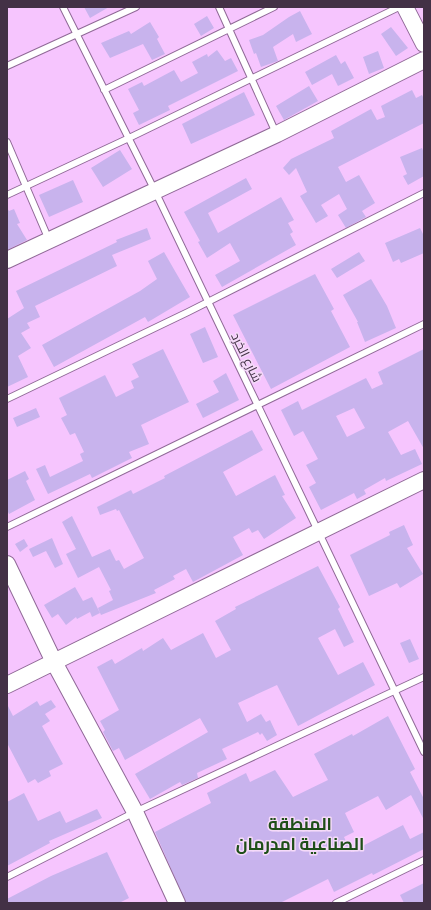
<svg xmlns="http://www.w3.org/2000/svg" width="431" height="910" font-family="'Exo 2',Cairo,sans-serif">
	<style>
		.built { fill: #f6c5fe }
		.building { fill: #c8b3ed; fill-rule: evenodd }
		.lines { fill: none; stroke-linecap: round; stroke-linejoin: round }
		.service-casing { stroke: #906997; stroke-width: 8 }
		.tertiary-casing { stroke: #906997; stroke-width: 18 }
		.service { stroke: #fff; stroke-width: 6 }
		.tertiary { stroke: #fff; stroke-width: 16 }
		.labels { text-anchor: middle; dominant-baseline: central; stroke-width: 3; stroke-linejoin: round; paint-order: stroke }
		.street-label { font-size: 13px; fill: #433146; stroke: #f5daf9 }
		.district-label { font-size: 17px; font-weight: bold; fill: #1e4f18; stroke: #f5daf9 }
	</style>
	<rect width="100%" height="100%" fill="#f5daf9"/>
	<path class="built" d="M7,7H424V903H7Z"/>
	<path class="building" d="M84,7H109L90,18Z
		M300,11L312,34L296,42L293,34L273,47L278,61L261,67L256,53L254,54L249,40L263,35L289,17Z
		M207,16L214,28L201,36L194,24Z
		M150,22L159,37L157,39L165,54L152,60L143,44L110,58L101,43L129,31L131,34Z
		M391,27L408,48L396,56L381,34Z
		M217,50L225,61L231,58L238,71L168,106L170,110L139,125L133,113L139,110L128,89L142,82L144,86L174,70L181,82L198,73L192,62L207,54L208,57Z
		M378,51L384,68L369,74L363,57Z
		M336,55L341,64L345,61L354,78L338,86L332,74L312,85L305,72Z
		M309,86L318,101L284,120L276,106Z
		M412,90L416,98L422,95L424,99V123L338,167L346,182L359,175L375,203L362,211L366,217L346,228L338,215L347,209L339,194L321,205L328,216L316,223L300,196L307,192L296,168L289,175L283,168L291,159L334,138L331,131L371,109L377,120L385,117L381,106Z
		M244,92L255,115L191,144L182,124Z
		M422,148L424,153V176L408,185L403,176L407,174L400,157Z
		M120,150L132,169L103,187L91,168Z
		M246,178L252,189L208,213L218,233L281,197L294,220L288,223L293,232L290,234L296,245L222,287L215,275L240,261L230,243L207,258L198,242L200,241L184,212Z
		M73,180L83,202L49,217L39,195Z
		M7,208L9,211L14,209L20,223L17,224L27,240L7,250Z
		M147,228L151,239L112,255L117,266L35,306L40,317L27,323L30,328L21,333L31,348L18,356L28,377L7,387V319L24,308L16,291L117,242L116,240Z
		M420,228L424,236V253L401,263L399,259L393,262L385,243Z
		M164,252L190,297L148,322L145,317L54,367L42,345L140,291L157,279L148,261Z
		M359,252L365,261L337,278L331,269Z
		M315,274L334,309L331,311L350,347L271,389L233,315Z
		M371,279L387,306L396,328L365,342L357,322H358L343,295Z
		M205,327L218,357L203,363L190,334Z
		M163,349L189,402L141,425L149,444L129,452L132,458L92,478L90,474L48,494L36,469L45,465L50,477L83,461L80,454L84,452L75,433L70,435L61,418L67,415L59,398L105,375L116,397L134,388L131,381L139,377L132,364Z
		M424,349V449L408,421L388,432L401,455L415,449L422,464L386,481L385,478L364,490L366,494L357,499L354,493L321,510L309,487L316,483L306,465L318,459L303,431L294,436L281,410L298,401L302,410L366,378L372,389L383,384L378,372ZM354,408L365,428L347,437L336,416Z
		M226,373L239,400L203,418L196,404L219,392L213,381Z
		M36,408L40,417L17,427L13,418Z
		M252,430L263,450L223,472L236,496L275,475L285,495L282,496L296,518L264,539L258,530L252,533L249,528L233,537L243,555L193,582L186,569L173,576L175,579L154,590L156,593L101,615L98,608L113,600L109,591L111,590L99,567L78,578L66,554L76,549L62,522L72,516L92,557L110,549L116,561L119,560L124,569L144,558L119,510L117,511L116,509L100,515L97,507L131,490L133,494L165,478L164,476Z
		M25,471L29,479L26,481L35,500L9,514L7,510V480Z
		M404,525L413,545L407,548L423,574L400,588L397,583L369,596L350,555L390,535L389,532Z
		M52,538L63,564L55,568L46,551L33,557L29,549Z
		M24,539L28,546L20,552L15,544Z
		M318,566L340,607L338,609L354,642L344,647L335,629L318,638L338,675L363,662L375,685L298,726L277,685L238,703L247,722L261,714L266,722L270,720L277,735L267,741L262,733L260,735L258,732L222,749L227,759L197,773L198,778L182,785L180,782L150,799L135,774L208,732L200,718L125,760L119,748L113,751L103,732L105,730L100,721L119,710L97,667L112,659L115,664L142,648L143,651L163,638L171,650L203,633L216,658L231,650L215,621L236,609L235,607Z
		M75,587L83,601L92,597L100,613L92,617L90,612L77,619L76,617L66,625L58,614L52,618L44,605Z
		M410,639L419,659L409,663L400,643Z
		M51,700L56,707L45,714L50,721L42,726L63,764L49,771L51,776L38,783L35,779L28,783L7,743V704L13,716L37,701L40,706Z
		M388,716L415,769L410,772L424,799V820L411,795L386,810L378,796L345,813L354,832L344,837L351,852L403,825L410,839L424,832V849L373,875L372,873L334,892L328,879L280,903H186L155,832L211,803L207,793L246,773L250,782L275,770L293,797L328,780L314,754L352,734L353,736Z
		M24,793L38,821L60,811L66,823L97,809L102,818L49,841L50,843L7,866V802Z
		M107,852L129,898L119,903H7V899L51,876Z
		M424,883V903H404L400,895Z"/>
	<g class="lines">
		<defs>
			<path id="service" d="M63,7L155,191L424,752
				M219,7L276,133
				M7,66L136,7
				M104,90L274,7
				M7,142L49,240
				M7,195L129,138L399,7
				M7,399L188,312L424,193
				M7,527L424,324
				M7,877L135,812L424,677
				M336,903L424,860"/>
			<path id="tertiary" d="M405,7L424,44
				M7,260L277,134L424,60
				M7,564L54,662L135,812L177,903
				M7,685L424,480"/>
		</defs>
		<use href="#service" class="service-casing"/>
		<use href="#tertiary" class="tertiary-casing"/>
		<use href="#service" class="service"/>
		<use href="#tertiary" class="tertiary"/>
	</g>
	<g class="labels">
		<g class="street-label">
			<text transform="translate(247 357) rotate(64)">شارع الخرد</text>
		</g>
		<g class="district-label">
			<text x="300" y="823">المنطقة<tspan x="300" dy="20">الصناعية امدرمان</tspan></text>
		</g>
	</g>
	<rect width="431" height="910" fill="none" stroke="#433146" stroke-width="16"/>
</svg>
